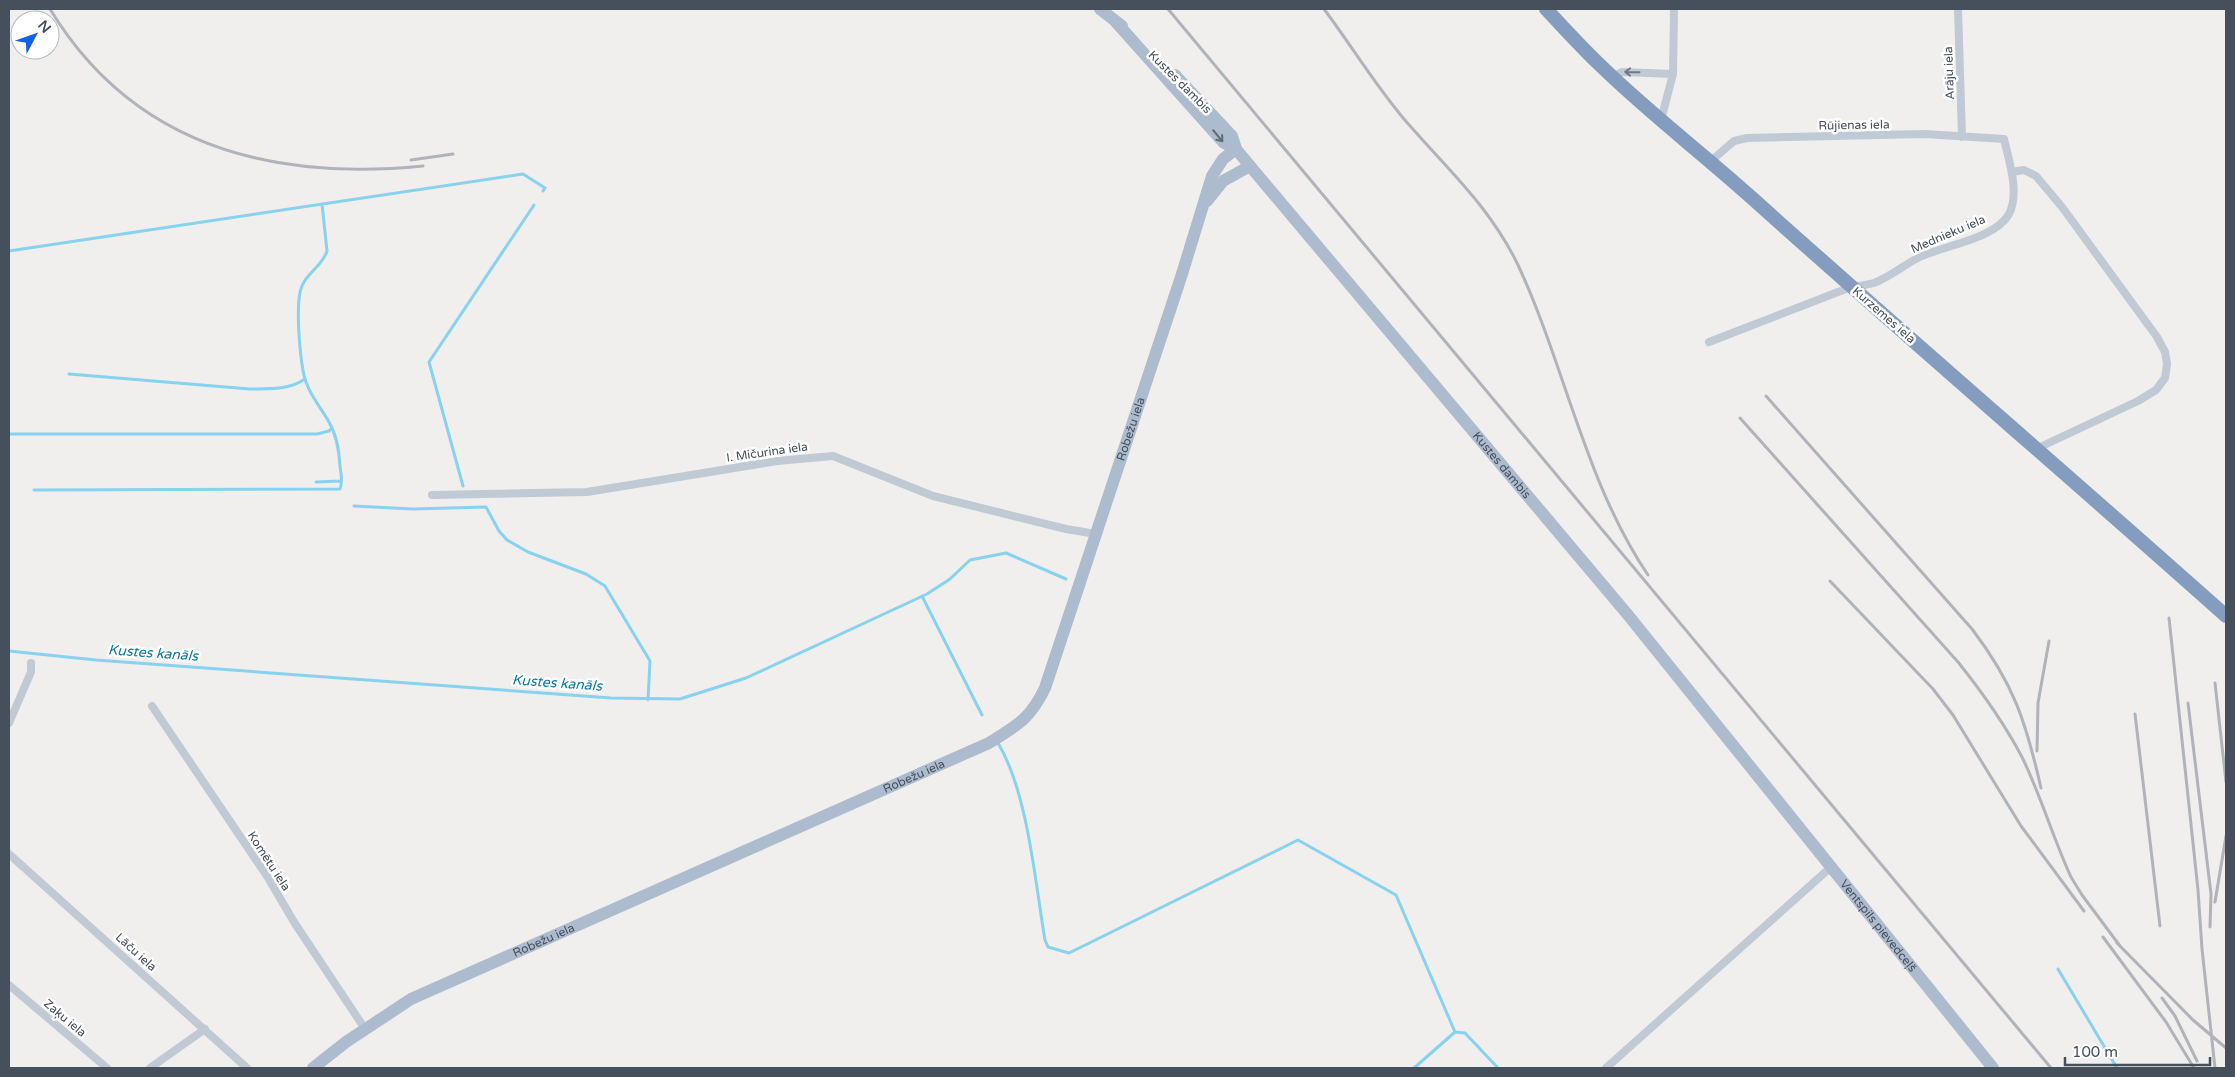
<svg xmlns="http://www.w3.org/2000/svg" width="2235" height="1077" font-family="'Varela Round',sans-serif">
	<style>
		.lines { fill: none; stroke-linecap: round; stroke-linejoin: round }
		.stream { stroke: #86d2ef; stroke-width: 3 }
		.street { stroke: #c1c9d4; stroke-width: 8 }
		.primary { stroke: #adbbce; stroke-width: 12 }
		.highway { stroke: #849dbf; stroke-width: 14 }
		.rail { stroke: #b0b3b9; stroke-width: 3 }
		.oneway { stroke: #717a86 }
		.oneway2 { stroke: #606b78 }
		.labels { text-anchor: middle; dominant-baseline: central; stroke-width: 5; stroke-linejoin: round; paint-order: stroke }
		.street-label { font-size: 12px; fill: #46505c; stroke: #fff }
		.water-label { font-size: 14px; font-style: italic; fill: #087aa6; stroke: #fff }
	</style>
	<rect width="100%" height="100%" fill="#f1eeee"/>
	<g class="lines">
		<path class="stream" d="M9,251L523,174L545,188L543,191
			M69,374L250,389C270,389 289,390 305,379
			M9,434H317L329,431L332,428
			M316,482L341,481
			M463,486L429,362L534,205
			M34,490L340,489C343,482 341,473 340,466C339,450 337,436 329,422C322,409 311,397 306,382C300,365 297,318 299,299C301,273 321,270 327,251L322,204
			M354,506L413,509L486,507L499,531L507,540L528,552L586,574L605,586L650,661L648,700
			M922,596L982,715
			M9,651L96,660L611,698L680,699L746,678L927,594L950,579L970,560L1006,553L1066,579
			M998,743C1028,793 1035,882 1045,940L1048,947L1069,953L1298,840L1396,895L1455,1032
			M2058,969L2117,1068
			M1414,1068L1455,1032L1465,1033L1498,1068"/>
		<path class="street" d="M1958,9L1962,137
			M1613,77L1622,72L1673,74
			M1661,120L1673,74L1674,9
			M2012,172L2024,170L2036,176L2062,207L2157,337L2165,352L2167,364L2165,378L2156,390L2138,401L2038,448
			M1709,342L1851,287C1858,286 1867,285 1874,283C1890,277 1905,264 1920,257C1945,245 1995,239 2009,214C2020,193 2009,161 2004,139L1925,134L1747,138L1734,141L1711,161
			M432,495L587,492L777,461L833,456L933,496L1066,529L1096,534
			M152,706L267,876L294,922L365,1029
			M9,723L31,672V663
			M9,854L247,1068
			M9,985L107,1068
			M150,1068L205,1029
			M1606,1068L1831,867"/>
		<g class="primary">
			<path d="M1100,9L1122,26"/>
			<path id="s1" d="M1115,21L1224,143L1236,149L1250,166L1628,615L1993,1068"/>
			<path d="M1175,75L1232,136L1236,149"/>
			<path d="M1207,201L1223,181L1250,166"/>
			<path id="s2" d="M313,1068L346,1042L411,999L989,743C1018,725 1030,719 1045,688L1182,274L1212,176L1223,159L1236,149"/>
		</g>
		<path class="highway" d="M1546,9C1564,28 1581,47 1600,65C1648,112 1702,153 1752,198C1909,339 2069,476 2226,616"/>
		<path class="rail" d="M50,9C133,146 272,181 423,166
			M1168,9L2051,1068
			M1324,9C1351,45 1375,85 1404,119C1446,168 1489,205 1518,265C1565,366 1585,482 1648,575
			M411,160L453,154
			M1766,396L1972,629C2014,684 2026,722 2041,788
			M1740,418L1958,662C1982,692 2004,723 2022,757C2041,796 2053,838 2071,877L2082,895L2120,946
			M1830,581L1933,689L1953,715L2021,826L2084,911
			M2169,618L2198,890L2202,949L2215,1068
			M2215,683L2226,782
			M2188,703L2211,894L2210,927
			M2135,714L2160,926
			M2037,751L2038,703L2049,641
			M2215,902L2226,836
			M2103,937L2166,1022L2194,1068
			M2117,943L2193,1020L2226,1048
			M2162,998L2175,1016L2197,1061"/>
	</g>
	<defs><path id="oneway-shaft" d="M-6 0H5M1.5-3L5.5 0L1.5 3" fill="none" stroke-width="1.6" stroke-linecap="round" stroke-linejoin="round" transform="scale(1.25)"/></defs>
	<use class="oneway" href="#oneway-shaft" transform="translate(1632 72) rotate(-179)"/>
	<use class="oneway2" href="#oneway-shaft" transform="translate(1218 136) rotate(50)"/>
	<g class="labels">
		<g class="street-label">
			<text transform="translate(1949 73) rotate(-92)">Arāju iela</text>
			<text transform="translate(1180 82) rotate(45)">Kustes dambis</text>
			<text transform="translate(1854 125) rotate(-1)">Rūjienas iela</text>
			<text transform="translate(1948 234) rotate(-23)">Mednieku iela</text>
			<text transform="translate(1884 315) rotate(41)">Kurzemes iela</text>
			<text stroke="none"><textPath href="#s2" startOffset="1105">Robežu iela</textPath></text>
			<text transform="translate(767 452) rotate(-8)">I. Mičurina iela</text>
			<text stroke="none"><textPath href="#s1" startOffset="590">Kustes dambis</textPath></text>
			<text stroke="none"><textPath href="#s2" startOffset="670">Robežu iela</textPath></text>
			<text transform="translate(269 861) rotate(57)">Komētu iela</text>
			<text stroke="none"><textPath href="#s1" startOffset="1185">Ventspils pievedceļš</textPath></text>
			<text stroke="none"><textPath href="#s2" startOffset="265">Robežu iela</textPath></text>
			<text transform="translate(136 952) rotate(42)">Lāču iela</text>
			<text transform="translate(65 1018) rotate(40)">Zaķu iela</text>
		</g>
		<g class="water-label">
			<text transform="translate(153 653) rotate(4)">Kustes kanāls</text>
			<text transform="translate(557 683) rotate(4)">Kustes kanāls</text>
		</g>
	</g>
	<rect width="2235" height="1077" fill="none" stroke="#46505c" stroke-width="20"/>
	<g transform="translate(35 35) rotate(49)"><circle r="24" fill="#ffffff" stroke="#b5b9be"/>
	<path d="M0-4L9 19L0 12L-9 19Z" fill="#1361e6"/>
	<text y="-8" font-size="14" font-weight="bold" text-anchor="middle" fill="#46505c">N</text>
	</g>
	<path d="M2065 1057v8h145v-8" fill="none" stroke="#46505c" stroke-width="2.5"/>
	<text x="2072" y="1057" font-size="15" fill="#46505c" stroke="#ffffff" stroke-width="4" paint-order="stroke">100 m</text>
</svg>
